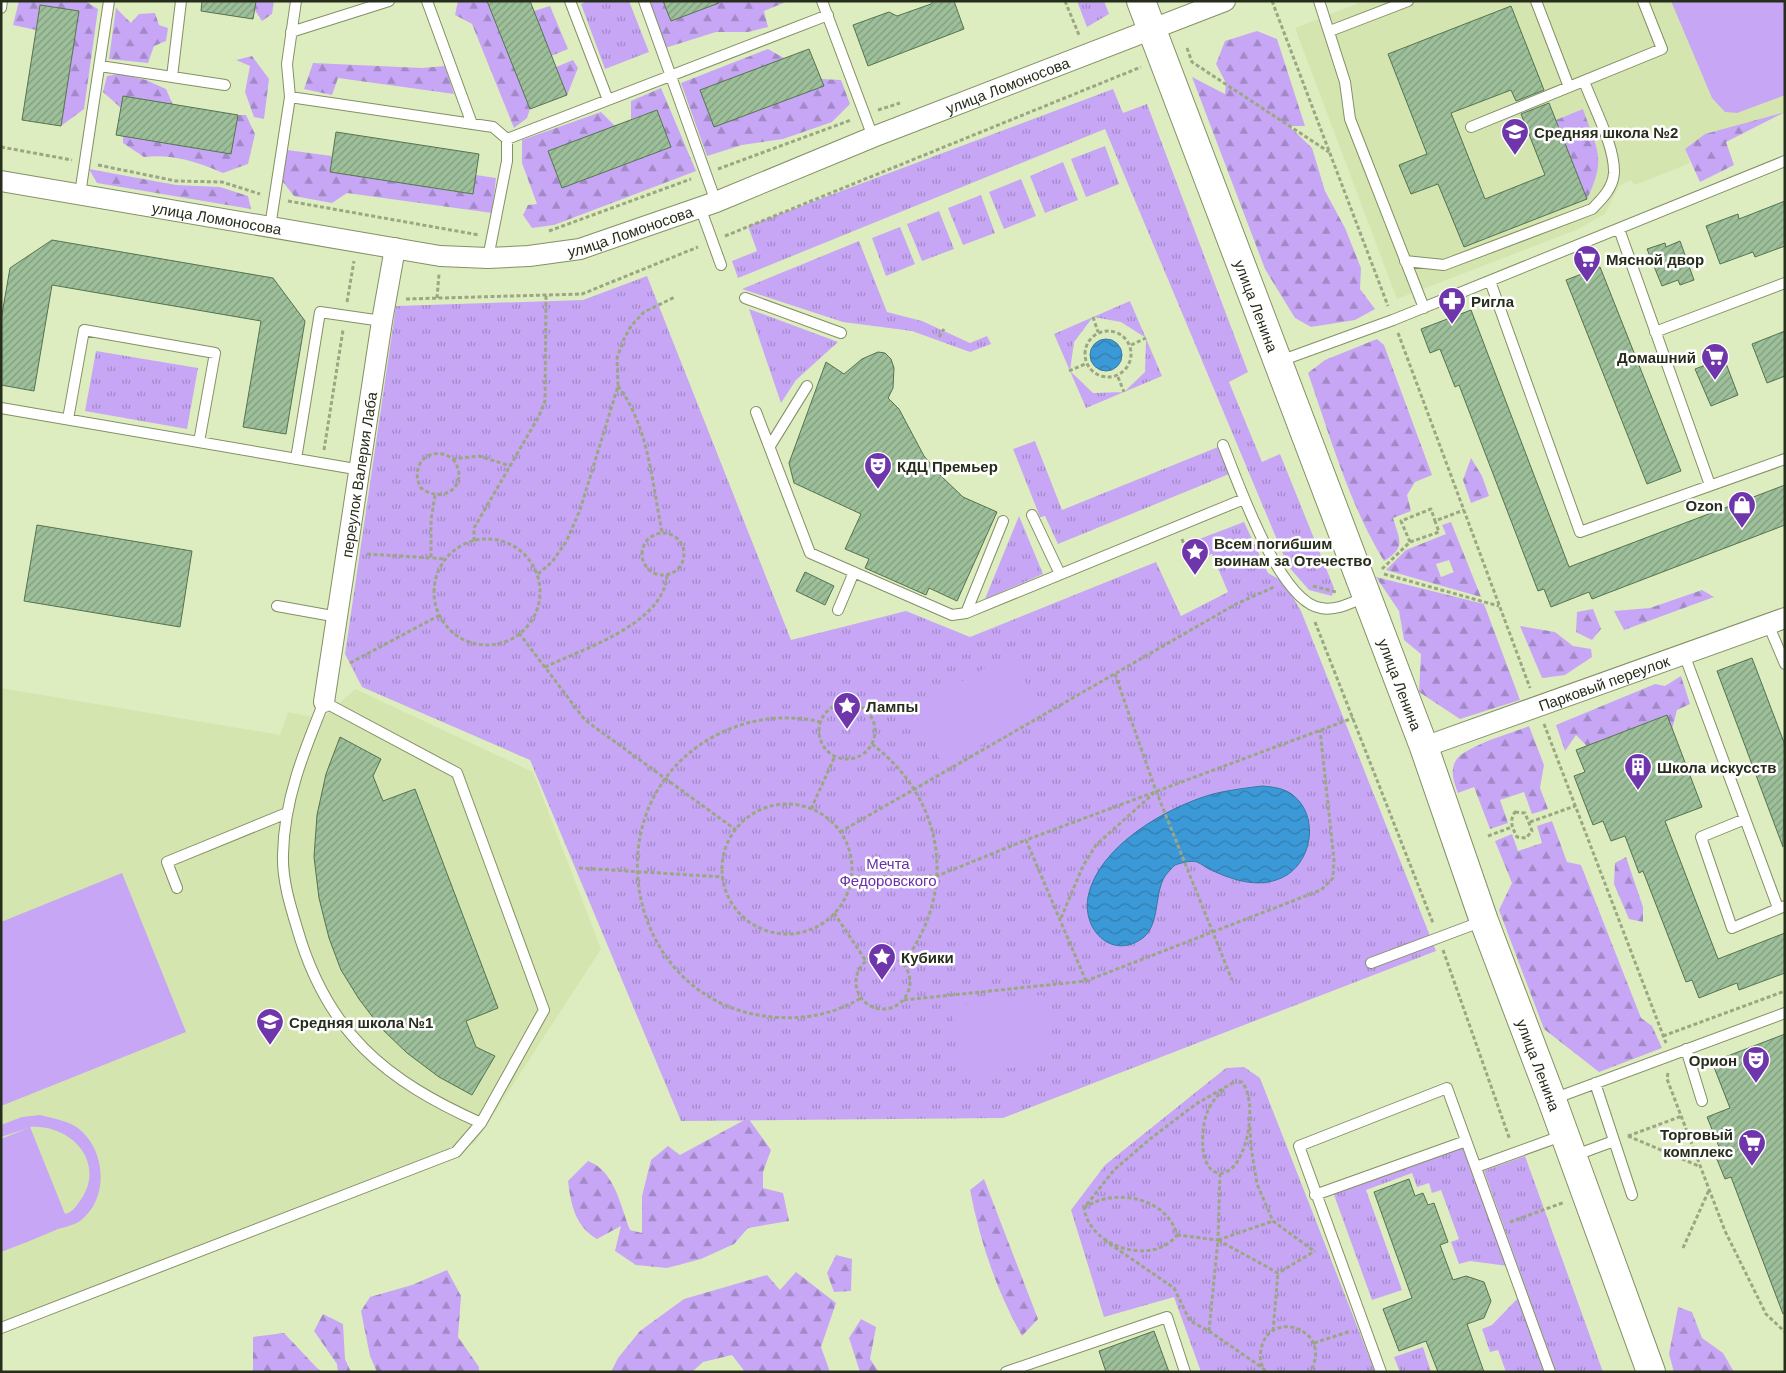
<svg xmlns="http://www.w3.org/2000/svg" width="1786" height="1373" font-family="Helvetica,sans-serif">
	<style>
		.built { fill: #d4e5af }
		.grass { fill: url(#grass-tufts); fill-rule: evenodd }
		.forest { fill: url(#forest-firs); fill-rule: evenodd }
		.pitch { fill: #c7a7f5; fill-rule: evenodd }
		.water { fill: url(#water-waves); stroke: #36799f }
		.building { fill: url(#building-hatch); stroke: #547351 }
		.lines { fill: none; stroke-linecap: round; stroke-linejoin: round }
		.lane-casing { stroke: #839065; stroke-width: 12 }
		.street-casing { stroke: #839065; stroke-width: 22 }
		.secondary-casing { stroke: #839065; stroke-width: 30 }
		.path { stroke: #9ba783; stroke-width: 3; stroke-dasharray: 4 2.5; stroke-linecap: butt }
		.lane { stroke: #fff; stroke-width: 10 }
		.street { stroke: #fff; stroke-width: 20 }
		.secondary { stroke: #fff; stroke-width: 28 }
		.labels { text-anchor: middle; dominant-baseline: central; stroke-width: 5; stroke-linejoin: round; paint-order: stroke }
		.street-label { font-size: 15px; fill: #272d1b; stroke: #fff }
		.poi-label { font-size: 15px; font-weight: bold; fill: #272d1b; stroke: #fff; text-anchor: start }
		.park-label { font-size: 15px; fill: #6c2dab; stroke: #fff }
	</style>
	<defs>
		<pattern id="grass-tufts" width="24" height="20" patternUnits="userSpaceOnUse" patternTransform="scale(1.25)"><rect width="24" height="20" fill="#c7a7f5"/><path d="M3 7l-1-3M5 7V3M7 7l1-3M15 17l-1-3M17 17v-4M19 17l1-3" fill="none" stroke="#a288c6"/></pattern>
		<pattern id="forest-firs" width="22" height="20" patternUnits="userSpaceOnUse" patternTransform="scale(1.25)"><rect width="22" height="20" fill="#c7a7f5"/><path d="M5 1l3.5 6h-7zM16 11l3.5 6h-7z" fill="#a288c6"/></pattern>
		<pattern id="water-waves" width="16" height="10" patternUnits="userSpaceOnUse" patternTransform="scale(1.25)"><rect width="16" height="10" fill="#3c99d7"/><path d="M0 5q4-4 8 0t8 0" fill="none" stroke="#327dae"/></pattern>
		<pattern id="building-hatch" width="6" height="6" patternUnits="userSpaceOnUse" patternTransform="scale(1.25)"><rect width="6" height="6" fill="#9dbf9a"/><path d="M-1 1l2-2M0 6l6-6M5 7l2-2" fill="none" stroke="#809c7d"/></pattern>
	</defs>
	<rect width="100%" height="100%" fill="#deedbf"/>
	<path class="built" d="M1364,1H1785V112L1685,149L1690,163L1635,185L1631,180L1619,186L1605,214L1576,230L1397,299L1295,28Z
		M1,688L280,735L288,712L322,719L355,689L533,772L601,949L475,1143L1,1322Z"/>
	<path class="grass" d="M588,1H629L649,52L605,69L581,4Z
		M1077,1H1104L1109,14L1087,27Z
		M1113,89L1123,113L1147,104L1248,372L1229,382L1262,462L1280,454L1334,588L1332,596L1309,590L1288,566L1105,129L738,278L732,261L757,251L748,226Z
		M1105,146L1119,184L1086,197L1071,159Z
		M1063,162L1078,200L1045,213L1030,176Z
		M1021,179L1036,216L1004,229L989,192Z
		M981,195L995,233L963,245L948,208Z
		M939,211L954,249L922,261L907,224Z
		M900,227L915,264L886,276L872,238Z
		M859,241L887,312L922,321L970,343L987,336L991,344L970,352L912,331L843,322L742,289Z
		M647,276L791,640L906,611L970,637L1156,562L1181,616L1228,592L1212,554L1200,558L1194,541L1244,522L1268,573L1284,582L1301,611L1436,951L1003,1118L681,1121L530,760L362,687L345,654L396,306L583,300Z
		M1130,301L1162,376L1086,408L1054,334ZM1093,317L1121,322L1146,338L1145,372L1124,392L1093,393L1070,371L1074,342Z
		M749,309L838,342L796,380L781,403Z
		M96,351L198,368L187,429L85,411Z
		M1035,441L1062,510L1223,445L1234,472L1058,544L1045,516L1040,517L1013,449Z
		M1019,516L1043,574L985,599Z
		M1244,1067L1260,1078L1375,1372H1201L1174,1297L1104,1317L1071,1210L1105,1165L1226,1068Z
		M1465,1145L1508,1266L1470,1261L1459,1264L1451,1242L1459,1239L1441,1190L1432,1193L1429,1183L1417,1187L1412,1173L1366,1190L1402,1290L1372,1300L1333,1192Z
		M1525,1156L1603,1372H1556L1484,1171Z
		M1519,1297L1545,1372H1506L1498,1350L1490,1352L1482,1329L1492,1325Z
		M1423,1347L1431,1372H1400L1394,1357Z"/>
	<path class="forest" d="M19,1H85L98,9L84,109L61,126L79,11L40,5L36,30L13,25Z
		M256,1H274L272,14L262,21L254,9Z
		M458,1H487L530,109L527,118L514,128L472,24L455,15Z
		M649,1H663L671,21L723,1H788L764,11L768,27L748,32H716L665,48Z
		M550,6L568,49L551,56L534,11Z
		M116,8L131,23L139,14L155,13L159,25L168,28L166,41L154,46L148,63L109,59Z
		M1257,31L1277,39L1305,126H1289L1312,148L1325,191L1345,228L1361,268L1360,289L1375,309L1355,320L1311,327L1295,318L1265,269L1192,77L1225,94L1226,83L1216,64L1225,41Z
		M768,49L821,79L841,80L850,104L832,122L783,139L742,145L707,156L681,83Z
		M252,56L269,79L264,119L254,117L245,92L250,66L236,60Z
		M573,60L578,68L567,95L556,67Z
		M313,63L422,68L445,66L454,94L338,78L332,95L304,89Z
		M119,74L146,80L166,89L173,105L123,96L121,108L103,92L107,76Z
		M661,88L696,171L554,225L532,228L523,215L528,205L537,204L522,163V140L601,112L615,126L548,151L562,188L670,147L657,110L631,119V101Z
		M1583,109C1597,150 1607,158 1587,199L1556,120Z
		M1785,112L1726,142L1734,165L1700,182L1685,149L1705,134Z
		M238,115H246L255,134L248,164L223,173C197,162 173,154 144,157L123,143V136L231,154Z
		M287,150L332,156L330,172L472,194L476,175L496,178L492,213L347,193L332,203L294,196L283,182Z
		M89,169L176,185L220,187L248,196L251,209L97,183Z
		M1377,339L1384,345L1432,475L1415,482L1407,495L1411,511L1393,518C1400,541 1406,547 1384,561C1349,504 1330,436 1308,373L1325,360Z
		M1471,458L1482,476L1489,496L1471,503L1463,480Z
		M1451,522L1481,597L1386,570L1406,550L1446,534L1442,525ZM1449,560L1454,572L1441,577L1436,564Z
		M1376,577L1484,604L1520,700L1460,719L1419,692L1421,654L1404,640L1399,611Z
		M1702,590L1714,597L1624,630L1614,611L1650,608Z
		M1593,609L1601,629L1592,640L1576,632L1577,612Z
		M1520,626L1555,632L1573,646L1591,649L1592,657L1565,675L1542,678Z
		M1681,676L1690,704L1677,710L1672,729L1666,715L1587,746L1576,735L1565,751L1556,725L1655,684L1665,686Z
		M1529,726L1544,765L1540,788L1548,809L1532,814L1524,792L1500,800L1508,823L1490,829L1474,787L1458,793C1454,782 1450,773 1455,762C1461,747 1512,733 1529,726Z
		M1552,821L1567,862L1581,865L1641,1018L1652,1026L1662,1048L1599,1072L1544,1029L1499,910L1512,883L1495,841L1512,834L1518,851L1542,843L1537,826Z
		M1626,857L1643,907V922L1629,919L1614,884L1615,863Z
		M748,1118L771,1150L763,1172V1188L783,1193L789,1221L748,1228L734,1244L701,1259L667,1268L636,1265L615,1251L621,1226L597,1239C575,1226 571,1205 568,1181L588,1161C615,1171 620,1205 630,1230L642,1233V1196L651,1160L668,1146L680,1155Z
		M984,1179L1038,1319L1022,1336C996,1290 980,1241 970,1190Z
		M836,1255L852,1259L851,1291L834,1292L827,1273Z
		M447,1270L461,1296L458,1337L479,1367V1372H377L370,1356L361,1311L370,1297L412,1285Z
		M796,1272L836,1303L821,1347L830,1372H745L732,1355L703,1362L692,1372H611L618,1358L640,1331L684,1299L767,1275L780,1290Z
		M1678,1307L1692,1312L1702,1338L1723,1353L1734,1372H1674L1669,1354Z
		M323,1314L343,1324L345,1359L351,1372H338L337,1364L314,1331Z
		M861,1319L876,1327L870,1359L879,1372H860L849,1338Z
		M284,1333L317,1368L322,1372H253V1337Z"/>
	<path class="pitch" d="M1671,1H1785V95L1737,113L1725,112L1712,98Z
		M1009,654L1042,710L944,766L912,710Z
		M122,873L186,1032L1,1106V922Z
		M1043,995L1052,1063L960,1074L952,1006Z
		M40,1115C52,1118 63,1120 73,1125C106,1144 111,1198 80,1221C74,1225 65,1227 58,1229C39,1237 20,1245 1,1252V1139L28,1128L1,1137V1125L22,1117ZM30,1127C72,1124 108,1164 79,1202C75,1208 72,1212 65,1214Z"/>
	<path class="water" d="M1090 355a16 16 0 1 1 32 0a16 16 0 1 1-32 0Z
		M1262,786C1273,787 1285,788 1294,796C1318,816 1313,858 1287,875C1262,890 1235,881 1211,870C1206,868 1202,864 1197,862C1191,860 1181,863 1175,865C1172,868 1168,872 1165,876C1154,894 1160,923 1144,937C1114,961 1082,932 1088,897C1098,846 1167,807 1213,794C1229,790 1246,788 1262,786Z"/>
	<path class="building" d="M202,1H256L253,19L201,11Z
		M487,1H530L567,95L530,109Z
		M663,1H718L719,3L671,21Z
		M933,1H954L964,29L868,66L853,25L889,12L897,16L931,4Z
		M40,5L79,11L61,126L22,120Z
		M1511,6L1544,90L1516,101L1511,90L1451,113L1485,199L1545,175L1521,114L1549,103L1587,199L1464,247L1438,184L1411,194L1399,165L1427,154L1388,54Z
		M809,49L824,86L714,127L700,90Z
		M123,96L238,115L231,154L116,135Z
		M657,110L671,147L562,188L548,151Z
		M336,132L479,154L473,194L330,172Z
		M1785,201V246L1755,257L1753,252L1720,264L1706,226L1738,214L1739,219Z
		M52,240L273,278L305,321L286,434L243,427L261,321L52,285L34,391L1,385V320L10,268Z
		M1680,241L1694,280L1680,285L1678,280L1662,286L1647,249L1665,243L1666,247Z
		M1600,267L1681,471L1647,484L1566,280Z
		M1471,310L1569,567L1785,485V525L1592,599L1589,592L1551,607L1544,589L1538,591L1459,385L1455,387L1440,349L1430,353L1421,329Z
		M1785,331V376L1767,383L1752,344Z
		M878,352L885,353L891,359L894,368L893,388L888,398L899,409L924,456L941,476L963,497L997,512L957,601L929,588L926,595L865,568L869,559L845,549L861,514L794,483L789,463L826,362L844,374L862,359Z
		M1724,358L1738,395L1711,406L1695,369Z
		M37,525L192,551L180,627L24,601Z
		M805,572L834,586L825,605L796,591Z
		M1752,658L1785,745L1783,847L1717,671Z
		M1667,715L1702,807L1665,821L1718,959L1785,933V973L1739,990L1737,983L1699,998L1692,980L1686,982L1643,871L1639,873L1625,836L1611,841L1603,821L1593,825L1574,776L1585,772L1576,750Z
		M340,737L381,759L373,776L383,801L415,789L498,1008L466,1021L476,1047L495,1056L472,1095L439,1077L407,1053L381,1028L359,999L341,970L329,938L319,898L314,857L317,815L326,774Z
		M1785,1034V1313L1783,1314L1731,1177L1725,1179L1716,1157L1722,1154L1707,1117L1730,1108L1712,1062Z
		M1409,1179L1415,1196L1423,1193L1428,1205L1434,1203L1448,1242L1440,1245L1453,1280L1466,1276L1484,1282L1491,1301L1484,1318L1467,1324L1484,1372H1438L1426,1341L1399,1351L1383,1309L1412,1298L1374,1192Z
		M1154,1331L1169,1372H1106L1099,1351Z"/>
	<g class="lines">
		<defs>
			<path id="lane" d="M427,1L472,124
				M570,1L608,100
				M644,1L716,202
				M822,1L873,137
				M1319,1L1345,82L1350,119L1424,308
				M1536,1L1569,87
				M1,8L2,1
				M1330,31L1408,1
				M291,32L389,1
				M100,66L225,85
				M172,77L181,1
				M290,97L287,64L296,1
				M1471,127L1662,49L1643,1
				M507,139L828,15
				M80,194L109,1
				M700,207L721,265
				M270,227L290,97L493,127L507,139V161L488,258
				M1619,229L1710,485
				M1405,261L1444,265L1592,209C1602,199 1613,188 1614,173C1615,146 1593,106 1584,81
				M1490,281L1580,532L1785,459
				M745,298L841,333
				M1655,332L1785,283
				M1280,361L1393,320L1785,161
				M1,408L361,470
				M756,412L810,553L952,615L966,613L1244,499
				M68,419L84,330L215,353L199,442
				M1223,445C1238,482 1279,602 1321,608C1336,611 1351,603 1365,597
				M770,446L807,386
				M296,459L320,312L382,321
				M1032,515L1060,574
				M277,606L338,617
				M838,610L854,572
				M966,613L1003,521
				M1768,624L1785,664
				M1684,654L1778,908
				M1745,819L1701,837L1732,928L1785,906
				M177,888L167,862L287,813
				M1371,963L1483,921
				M1686,1049L1702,1101
				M1595,1083L1632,1195
				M1553,1099L1785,1013
				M1573,1156L1614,1141
				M1476,1167L1564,1135
				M1315,1195L1466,1141
				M1,1328L456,1152L481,1123L544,1010L457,773L324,702C304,751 284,800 283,854C282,879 290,905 297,928C327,1033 385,1080 481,1123
				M1006,1372L1167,1317L1185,1372
				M1381,1372L1299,1146L1447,1088L1550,1372"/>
			<g id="street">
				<path id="s1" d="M1,181L440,256L488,258L529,256L580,249L716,202L873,137L1225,1"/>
				<path id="s2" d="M324,702L382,321L395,248"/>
				<path id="s3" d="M1424,747L1785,618"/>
			</g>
			<g id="secondary">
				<path id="s4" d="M1141,1L1424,747L1484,921L1552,1100L1651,1372"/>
			</g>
		</defs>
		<use href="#lane" class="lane-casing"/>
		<use href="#street" class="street-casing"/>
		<use href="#secondary" class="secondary-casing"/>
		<path class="path" d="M1065,1L1079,35
			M1272,1L1388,306
			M1187,48L1192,62L1329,152
			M878,110L900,103
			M1,147L72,160
			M98,165L176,181L222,182L260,194
			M718,169L851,120
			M288,201L479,235
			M549,231L691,179
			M725,236L1141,67
			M437,298L439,274
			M406,299L582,294L698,247
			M347,302L354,261
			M1093,317L1098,332
			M1085 354a23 23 0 1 1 46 0a23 23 0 1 1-46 0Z
			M1398,333L1530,688
			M939,337L944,329
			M1131,345L1146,338
			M1069,371L1085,364
			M1118,377L1124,392
			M618,386C649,427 652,483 662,532
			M324,450L343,330
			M453,459C471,483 445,506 421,488C408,465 431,443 453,459L479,456L510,466
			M435,495L431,520V558L446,559
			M642 554a21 21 0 1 1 42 0a21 21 0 1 1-42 0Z
			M1182,539L1191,562
			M434 592a53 53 0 1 1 106 0a53 53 0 1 1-106 0Z
			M474,541V528L539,416L545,401L546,295
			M1410,542L1401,521L1431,509L1435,521
			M367,554L431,558
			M1382,569L1410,542L1439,532L1435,521L1464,510
			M538,574L552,562L566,542L580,510L618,386L617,358L624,339L631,326L644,312L675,297
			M1384,574L1499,606
			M1313,586L1336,592
			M1315,622L1433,923
			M519,633L585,720L736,830
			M350,663L440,615
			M545,667C583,649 664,624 667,575
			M1115,674L1156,791L1232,980
			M819 731a28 28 0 1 1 56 0a28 28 0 1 1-56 0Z
			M821,722C784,713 744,719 711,738C586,810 629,1005 773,1017C804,1020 834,1014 861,998
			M1544,724L1666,1043
			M872,744C944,799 959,890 903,963
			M722 869a65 65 0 1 1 130 0a65 65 0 1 1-130 0Z
			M811,809L835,756
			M1515,812L1525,813L1532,831L1526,838L1517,837C1512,827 1509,821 1515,812Z
			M1530,822L1575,806
			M840,832L1236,604L1274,587
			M1488,836L1512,827
			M579,868L723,877
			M851,877L937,876L1026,840
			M834,913L866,961
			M1061,918L1083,866L1096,845L1154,793
			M1443,950L1510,1140
			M856 982a27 27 0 1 1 54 0a27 27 0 1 1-54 0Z
			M1086,981L1026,840L1353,718
			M904,1000L1086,981L1321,890L1333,878L1334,860L1320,730
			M1663,1036L1785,991
			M1668,1073L1667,1079L1725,1231L1766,1314L1785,1332
			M1250,1127L1251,1147L1257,1184L1273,1221L1314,1251
			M1628,1136L1701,1167
			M1628,1136L1682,1116
			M1220,1174C1223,1173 1228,1171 1231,1169C1249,1153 1257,1101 1242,1082H1235
			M1084,1208C1113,1187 1167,1197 1177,1235C1153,1267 1089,1247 1084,1208L1114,1170L1150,1139L1196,1104L1236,1081
			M1510,1222L1565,1202
			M1177,1235L1218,1240L1220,1174C1217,1173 1212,1171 1210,1168C1199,1156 1202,1124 1208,1110C1212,1101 1219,1094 1226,1088
			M1104,1240L1174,1288L1190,1321L1209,1331L1218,1240
			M1218,1240L1278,1273L1315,1251
			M1218,1240L1273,1221
			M1683,1248L1709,1190
			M1209,1331L1264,1369
			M1273,1331L1278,1273
			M1314,1343L1351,1331
			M1266,1372C1261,1366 1259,1358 1261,1350C1268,1307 1335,1329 1310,1372"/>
		<use href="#lane" class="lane"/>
		<use href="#street" class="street"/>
		<use href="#secondary" class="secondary"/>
	</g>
	<defs>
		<symbol id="school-pin" viewBox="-11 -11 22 30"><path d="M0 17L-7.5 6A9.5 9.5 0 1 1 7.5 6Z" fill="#6f36ac" stroke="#fff"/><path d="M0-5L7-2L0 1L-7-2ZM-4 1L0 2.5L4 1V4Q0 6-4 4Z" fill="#fff"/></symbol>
		<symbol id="supermarket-pin" viewBox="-11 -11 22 30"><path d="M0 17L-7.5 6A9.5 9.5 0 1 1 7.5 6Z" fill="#6f36ac" stroke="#fff"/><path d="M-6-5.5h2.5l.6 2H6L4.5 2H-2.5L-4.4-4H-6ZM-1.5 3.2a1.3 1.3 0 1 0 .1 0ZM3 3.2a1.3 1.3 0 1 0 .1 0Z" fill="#fff"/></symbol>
		<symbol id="pharmacy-pin" viewBox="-11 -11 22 30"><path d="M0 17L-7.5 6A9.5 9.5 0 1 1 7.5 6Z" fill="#6f36ac" stroke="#fff"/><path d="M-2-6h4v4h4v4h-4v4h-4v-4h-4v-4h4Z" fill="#fff"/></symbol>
		<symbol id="theatre-pin" viewBox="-11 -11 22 30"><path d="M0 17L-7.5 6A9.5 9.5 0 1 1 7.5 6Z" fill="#6f36ac" stroke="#fff"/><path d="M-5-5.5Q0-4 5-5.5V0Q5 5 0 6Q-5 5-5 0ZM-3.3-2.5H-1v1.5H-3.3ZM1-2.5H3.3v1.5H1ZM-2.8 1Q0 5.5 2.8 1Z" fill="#fff"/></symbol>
		<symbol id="shop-pin" viewBox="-11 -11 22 30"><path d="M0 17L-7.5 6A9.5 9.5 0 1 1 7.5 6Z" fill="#6f36ac" stroke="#fff"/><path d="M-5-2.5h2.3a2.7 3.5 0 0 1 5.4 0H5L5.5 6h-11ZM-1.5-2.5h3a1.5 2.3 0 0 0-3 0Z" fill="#fff"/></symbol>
		<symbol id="sight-pin" viewBox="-11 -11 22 30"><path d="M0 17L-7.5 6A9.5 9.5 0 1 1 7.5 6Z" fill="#6f36ac" stroke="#fff"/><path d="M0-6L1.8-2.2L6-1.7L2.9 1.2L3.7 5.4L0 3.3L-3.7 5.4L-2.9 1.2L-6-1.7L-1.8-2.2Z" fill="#fff"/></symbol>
		<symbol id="building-pin" viewBox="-11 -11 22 30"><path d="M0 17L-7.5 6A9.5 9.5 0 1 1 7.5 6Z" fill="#6f36ac" stroke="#fff"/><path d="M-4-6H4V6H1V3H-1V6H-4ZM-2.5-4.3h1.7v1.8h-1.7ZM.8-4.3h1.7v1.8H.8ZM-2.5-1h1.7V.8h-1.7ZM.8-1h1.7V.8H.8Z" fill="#fff"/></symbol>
	</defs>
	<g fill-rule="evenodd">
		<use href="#school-pin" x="1499" y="116" width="32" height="43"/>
		<use href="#supermarket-pin" x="1571" y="243" width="32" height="43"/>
		<use href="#pharmacy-pin" x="1436" y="285" width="32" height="43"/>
		<use href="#supermarket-pin" x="1699" y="341" width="32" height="43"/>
		<use href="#theatre-pin" x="862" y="450" width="32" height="43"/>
		<use href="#shop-pin" x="1726" y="489" width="32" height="43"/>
		<use href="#sight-pin" x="1179" y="536" width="32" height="43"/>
		<use href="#sight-pin" x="831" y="690" width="32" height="43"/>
		<use href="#building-pin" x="1622" y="751" width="32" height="43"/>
		<use href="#sight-pin" x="866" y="941" width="32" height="43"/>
		<use href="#school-pin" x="254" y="1006" width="32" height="43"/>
		<use href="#theatre-pin" x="1740" y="1044" width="32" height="43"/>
		<use href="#supermarket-pin" x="1736" y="1127" width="32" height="43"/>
	</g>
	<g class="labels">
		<g class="street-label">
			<text stroke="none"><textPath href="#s1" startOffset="1044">улица Ломоносова</textPath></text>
			<text stroke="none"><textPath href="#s1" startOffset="219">улица Ломоносова</textPath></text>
			<text stroke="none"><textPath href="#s1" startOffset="639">улица Ломоносова</textPath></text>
			<text stroke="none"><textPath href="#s4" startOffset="326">улица Ленина</textPath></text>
			<text stroke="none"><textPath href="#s2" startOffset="230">переулок Валерия Лаба</textPath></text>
			<text stroke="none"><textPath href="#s3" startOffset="191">Парковый переулок</textPath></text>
			<text stroke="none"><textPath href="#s4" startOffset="731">улица Ленина</textPath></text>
			<text stroke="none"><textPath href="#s4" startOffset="1136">улица Ленина</textPath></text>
		</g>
		<g class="poi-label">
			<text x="1534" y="132">Средняя школа №2</text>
			<text x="1606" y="259">Мясной двор</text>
			<text x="1471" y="301">Ригла</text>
			<text x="1696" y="357" text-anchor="end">Домашний</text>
			<text x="897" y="466">КДЦ Премьер</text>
			<text x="1723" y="505" text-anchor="end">Ozon</text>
			<text x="1214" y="543">Всем погибшим<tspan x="1214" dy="17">воинам за Отечество</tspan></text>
			<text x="866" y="706">Лампы</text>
			<text x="1657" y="767">Школа искусств</text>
			<text x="901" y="957">Кубики</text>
			<text x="289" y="1022">Средняя школа №1</text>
			<text x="1737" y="1060" text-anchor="end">Орион</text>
			<text x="1733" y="1134" text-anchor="end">Торговый<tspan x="1733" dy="17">комплекс</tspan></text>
		</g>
		<g class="park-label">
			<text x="888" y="863">Мечта<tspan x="888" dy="17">Федоровского</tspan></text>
		</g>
	</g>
	<rect width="1786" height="1373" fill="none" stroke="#272d1b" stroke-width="5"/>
</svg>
